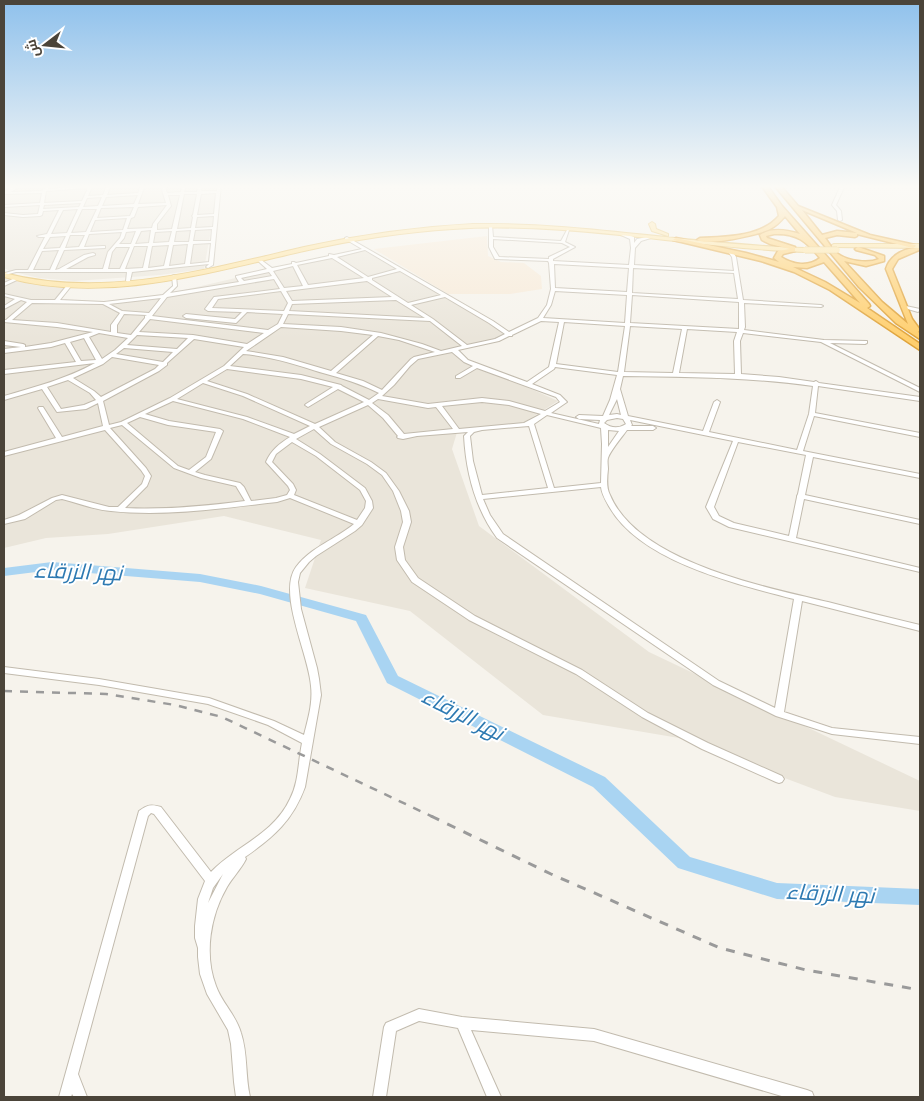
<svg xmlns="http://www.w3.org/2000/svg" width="924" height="1101" font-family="'Public Sans',Cairo,sans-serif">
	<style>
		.residential { fill: #eae5da }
		.commercial { fill: #f7ead8 }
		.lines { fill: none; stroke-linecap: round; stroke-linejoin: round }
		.river { fill: #a9d4f2; fill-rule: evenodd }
		.minor-casing { stroke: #c2bbae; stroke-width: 2 }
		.major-casing { stroke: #e6c16a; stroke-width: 2 }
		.highway-casing { stroke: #e0a43c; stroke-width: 3 }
		.minor { fill: #fff; fill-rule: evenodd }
		.major { fill: #ffe39c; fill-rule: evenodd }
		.highway { fill: #ffcf6e; fill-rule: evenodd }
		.rail-far1 { stroke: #9a9a9a; stroke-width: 2.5; stroke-dasharray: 8 8; stroke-linecap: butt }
		.rail { stroke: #9a9a9a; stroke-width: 3; stroke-dasharray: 9 9; stroke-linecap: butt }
		.major-bridge-casing { stroke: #e6c16a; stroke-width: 7; stroke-linecap: butt }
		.major-bridge { stroke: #ffe39c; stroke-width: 5.5 }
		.labels { text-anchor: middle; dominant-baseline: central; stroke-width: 4; stroke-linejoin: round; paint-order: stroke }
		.near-water-label { font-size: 22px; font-style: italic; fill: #2e7ab2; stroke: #fff }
	</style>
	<rect width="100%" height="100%" fill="#f6f3ec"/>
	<path class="residential" d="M7,185H219L204,269L160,275L74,281L39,278L10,271L4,268V187Z
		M361,249L511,335L451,353L558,401L523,423L458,429L452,449L479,526L649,652L920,781V811L835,797L679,738L543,715L410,611L305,588L321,540L224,516L108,534L46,538L4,548V277L12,280L68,286L55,302L97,303L154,297Z"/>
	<path class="commercial" d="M487,236L488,256L501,262L524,263L541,276L542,289L510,294H448L374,249Z"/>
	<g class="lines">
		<path class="river" d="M52,562L200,574L261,586L366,615L398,676L605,777L690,857L777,883L920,889V905L777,899L678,868L593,787L387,683L356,621L260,594L200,582L52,570L4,576V568Z"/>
		<defs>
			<path id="minor" d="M16,185H21L11,192L42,191L47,185H51L48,189L93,185L88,196L103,195L107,185H111L107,195L138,193L141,185H145L138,204L166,203L162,190L164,185H168L166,190L167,193L181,192L182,185H186L184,192H197L198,185H202L201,191H217V185H221L213,265L208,268L206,267L209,264L132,272L130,281L128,282L126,281L127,272H16L5,275V273L16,270H28L45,237H39L37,236L47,234L59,210L43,211L42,215L40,216L23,217L4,215V213L23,215L38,214L40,205L4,207V205L40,203L42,193L4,194V192ZM88,188L82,201L44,203L46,191ZM216,193L214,214L197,215L201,194ZM184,194H197L193,215L192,216L193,217L191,228L177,229ZM138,195L134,204L102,206L106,197ZM168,195H180L172,229L157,230V224L171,206ZM102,197L98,206L83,207L87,198ZM81,203L79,207L43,209L44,205ZM167,205L153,224L152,228L127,229L131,218L134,217L138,207ZM134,207L130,216L97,218L101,208ZM78,209L67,233L51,234L63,210ZM82,209H97L86,232L71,233ZM214,216L213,227L195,228L197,217ZM127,218L123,230L90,232L95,220ZM212,229L211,241H193L195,230ZM151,230L149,243L135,244L141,231ZM191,230L189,242H174L176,231ZM136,231L131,244H119L124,238L126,232ZM172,231L169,242L153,243L155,232ZM122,232L120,238L108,252L103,269H66L88,257L95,255V254L93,253L84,255L59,269L55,270L64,250L105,248V246H103L84,247L89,234ZM70,235H85L79,247L65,248ZM66,236L60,248L43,249L50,237ZM211,243L209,262L190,264L193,244ZM188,244L185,264L169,266L173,245ZM169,245L164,266L148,268L152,246ZM134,246H148L143,268L125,269ZM116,247H130L120,269H108L112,252ZM59,250L50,270H33L42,251Z
				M841,185H845L836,205L841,211L842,220L840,221L838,220L837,211L832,205Z
				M489,224L492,225L493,237L561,241L567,230H569L565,242L575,247L553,259V261L629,265L631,248L630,239L621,235V233H623L634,237V243L637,239L652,236L654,237L641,241L635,248L634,265L734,271L732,257L729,253L733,252L736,257L743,300L821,305L823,306L821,307L744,303L745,327L744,330L824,340L867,341V343L865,344L830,343L920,388V392L918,391L821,342L743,333L740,341L741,374L779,377L814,382L816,381L819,383L920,397V401L818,386L815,413L920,433V437L814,416L803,451L920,474V478L813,457L805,495L920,520V524L804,499L796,538L920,568V572L729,527L713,519L706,507L733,441L630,420L632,425L631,426H653L656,428L653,430H627C622,437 610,451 608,458C607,461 608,466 608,469C607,478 606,488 610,495C638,562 765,587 828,602C859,610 890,618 920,625V631L802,601L784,712L832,728L920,737V744L832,734L776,716L713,685L497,538C475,508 466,472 464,436L468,432L417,436L403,439L398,438L397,437L398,436L383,418L368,405L319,427L335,442L371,462L386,473L399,491L409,511L411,522L403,547L405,560L418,578L475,616L582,670L648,713L708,743L782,776L784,779L782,782L779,783L776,782L702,749L642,717L576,674L469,620L412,582L397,560L395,547L403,522L401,511L393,491L382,475L367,464L331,444L314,429L296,439L320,454L365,488L372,501L373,508L362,525L355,531L316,556L309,562L300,573L298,582L301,609L317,668L319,679L321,695L305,787C293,820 274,837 245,857L246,859C241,869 233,877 227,887C210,916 204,955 216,986C222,1003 236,1015 241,1033C248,1054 245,1076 250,1097H236L234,1082L231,1044L228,1030L207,994L200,974L198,957V948L195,938V926L198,899L205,881L154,814L151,813L148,816L78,1074L87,1097H74L72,1094L71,1097H59L139,811C147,805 151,804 161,807L211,872C236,846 274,834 290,799C299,782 298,762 302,743L268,725L208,704L99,685L4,673V667L99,679L209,698L274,721L304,735C308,719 313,703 311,686C309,655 277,593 296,567C311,547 336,539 354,524L290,498L277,502C222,508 166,517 111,511C95,510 78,503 62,499L56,500L25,519L4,524V520L19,515L52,498L62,495L109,507H118L142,484L145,476L141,470L105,430L4,456V452L56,438L38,408L39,407H43L62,437L103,426L98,403L86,409L57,412L42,389L4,400V396C35,387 66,379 95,363L4,374V370L76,362L65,343L51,347L4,353V349L21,347L4,345V341L23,344L25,345V347L51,343L93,332L57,327L4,322V320H6L27,302L21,300L4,309V306L15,299L4,296V294L31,300H55L68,284H70L72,285L60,300L104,302L163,295L173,286L172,276L174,275L176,276L177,286L170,293L239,282L236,277V276L267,269L258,261V259H260L272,268L292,264V262H294L296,263L329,256V254L334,255L362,249L345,239V238L347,237L493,321L509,332L538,318L547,305L551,289L549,263L548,261L495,259L489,247ZM493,239L562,243L570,247L549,257V259L499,257L493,247ZM365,250L397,269L368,277L337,257ZM332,258L364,278L308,285L297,265ZM554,264L629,268L627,292L555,288ZM293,266L303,286L284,288L273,271ZM633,268L734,273L738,299L632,293ZM400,271L441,295L408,303L372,280V278ZM269,272L272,276L244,281L241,278ZM274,279L280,289L214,297L205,309L208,311L242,312L235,319L186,314L183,316L186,318L236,323L247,312L283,314L278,324L268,330L152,316L167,297ZM367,281L392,297L292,301L286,291ZM281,291L288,303L284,311L212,308L218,299ZM555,291L627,295L625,323L543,318L551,305ZM632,295L739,302V329L630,323ZM445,297L489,323L505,334L495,339L467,345L433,319L411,305ZM161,298L149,313L122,311L109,304ZM396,300L425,318L289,311L292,304ZM32,303L103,304L120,313L111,325V332L57,323L12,320ZM124,314L147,315L145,316V318L131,335L117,333V325ZM288,314L430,321L462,346L441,351L422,344L381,333L341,327L283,324ZM150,319L264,333L247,344L193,335L139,332ZM541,321L559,322L549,367L527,382L468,360L458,350L499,341L509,336H512V335ZM564,322L625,326L618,372L556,364ZM630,326L682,329L673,373L624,372ZM281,327L341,331L373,335L331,371L283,357L246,351ZM687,329L737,332L734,341L735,374L679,373ZM99,333L128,338L115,350L102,359L89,337ZM137,335L188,338L177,349L127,345ZM378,336L399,340L435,352L414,357L411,359L382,390L363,381L336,373ZM84,338L96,360L81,361L70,342ZM194,339L244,347L224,366L170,398L121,422L109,425L103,401L159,371L167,365V363ZM124,348L173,352L163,362L116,354ZM452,352L464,362L473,366L456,376V378H460L477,368L556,397L560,402L545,411L509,401L482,398L428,404L382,396L394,385L410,366L418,359ZM243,354C271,356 297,365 323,373C342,378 361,384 379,393L369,400L342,386L341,385L301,375L230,366ZM112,357L159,365L155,369L101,397L94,391L73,378L103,364ZM555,367L617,375L610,400L603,416L579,415L576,417L579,419L600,420L599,424L551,413L567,402L560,395L532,384L554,369ZM227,369L301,379L333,387L306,404L305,405L308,407L338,389L364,402L315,424L247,394L207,381ZM623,376C687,377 750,377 813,386L809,414L797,450L709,432L720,402L717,400L714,402L703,431L628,416L620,389ZM68,380L90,393L96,400L84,405L61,409L47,387ZM203,383L243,396L310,426L294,434L247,417L177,399ZM378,399L428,408L436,407L453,429L404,434L388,415L372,403ZM617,399L621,415L617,414L609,415ZM173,401L243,419L290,437C279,444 271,450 266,462L288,486L290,490L287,495L276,498L251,501L244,487L240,483L205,475L195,472L211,459L223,431L220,429L169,421L145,414ZM482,402L509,405L541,414L524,423L459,429L442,406ZM547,415L601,428L602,444L601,483L554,488L534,424ZM140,417L168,425L216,432L206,457L189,470L178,466L127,423ZM617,418L623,419L626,424C618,429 611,428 604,423L607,420ZM122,425L174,468L201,478L236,486L245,501C205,506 166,510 125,508L147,486L151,476L146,468L110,428ZM529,426L548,488L482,495L473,461L470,436L474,432L482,430ZM608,430L619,431L608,447ZM292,442L316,456L360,490L366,501L365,508L357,520L294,495L296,490L293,484L272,462L276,454ZM738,442L806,455L798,494L797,496V497L789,536L734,523L719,516L714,507ZM601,487C602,495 606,501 610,508C642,562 736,584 794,599L775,708L719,681L503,534L490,515L483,499ZM223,874L208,903L213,888Z
				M15,278L19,279L4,286V283Z
				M901,305L920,309V310L918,312L901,307Z
				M419,1009L462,1017L594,1029L807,1090L812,1092L814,1097H785L594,1041L471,1030L501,1097H487L458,1028L419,1021L396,1031L386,1097H373L384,1027L386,1023Z"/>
			<path id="major" d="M652,222L655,224L656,229L668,234V236L652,231L649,224Z
				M473,224C585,222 693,245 805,248L808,250L805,252C687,248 571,221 453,229C403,232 353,240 304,251C207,273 103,305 4,277V273C105,299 205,270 304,247C359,235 416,227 473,224Z
				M834,244H920V248L832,247V245Z"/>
			<path id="highway" d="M761,185H767L782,206L869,304L870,306L867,308L920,344V350L830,290L794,272L761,261L673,240L676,238L746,253L779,262L774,258L778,251L790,249L770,244L762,240L760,235C772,227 787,230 800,234L785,216C780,222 776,226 770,229C758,235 707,246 697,240L700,238C726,237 761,237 779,216L777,207ZM774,234C797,233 806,241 820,258C809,267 793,265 781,257L783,254L795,251V247L767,238L766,236ZM824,262L860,303L825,282L793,267L807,268Z
				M774,185H780L798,206L870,235L915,245L916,246L913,248L857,234V236L855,237L837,235L825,238C829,243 833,251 838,254C848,261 868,264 879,259L875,255L856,250L855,249L858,247L884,256V261L866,266L844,261L882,302L908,324L886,269C890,255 906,247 919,248V250L898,259L892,269L912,319L920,330L918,332L920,333V339L896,323L859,287ZM802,210L857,233L837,231L822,235Z"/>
		</defs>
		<use href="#minor" class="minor-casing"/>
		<use href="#major" class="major-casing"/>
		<use href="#highway" class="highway-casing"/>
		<use href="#minor" class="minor"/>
		<use href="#major" class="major"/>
		<use href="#highway" class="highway"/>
		<path class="rail-far1" d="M4,691L106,694L175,705L222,717L433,817"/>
		<path class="rail" d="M431,816L551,874L720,948L806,970L920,990"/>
		<defs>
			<path id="major-bridge" d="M805,250H837"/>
		</defs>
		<use href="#major-bridge" class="major-bridge-casing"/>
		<use href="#major-bridge" class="major-bridge"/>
	</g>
	<linearGradient id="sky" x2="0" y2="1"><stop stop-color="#8fc1ec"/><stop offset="0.55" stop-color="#fbfaf6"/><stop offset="1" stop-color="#fbfaf6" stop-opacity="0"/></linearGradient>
	<rect width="924" height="339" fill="url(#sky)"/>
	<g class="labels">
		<g class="near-water-label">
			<text transform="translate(78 571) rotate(2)">نهر الزرقاء</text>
			<text transform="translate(463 714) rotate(27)">نهر الزرقاء</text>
			<text transform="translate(830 893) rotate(3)">نهر الزرقاء</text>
		</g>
	</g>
	<rect width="924" height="1101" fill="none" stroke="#4b4439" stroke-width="10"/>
	<g transform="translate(45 45) rotate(254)" stroke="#ffffff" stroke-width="4" paint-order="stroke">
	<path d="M0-4L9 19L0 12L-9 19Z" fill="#4b4439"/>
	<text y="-8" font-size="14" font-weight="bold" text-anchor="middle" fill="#4b4439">ش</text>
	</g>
</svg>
